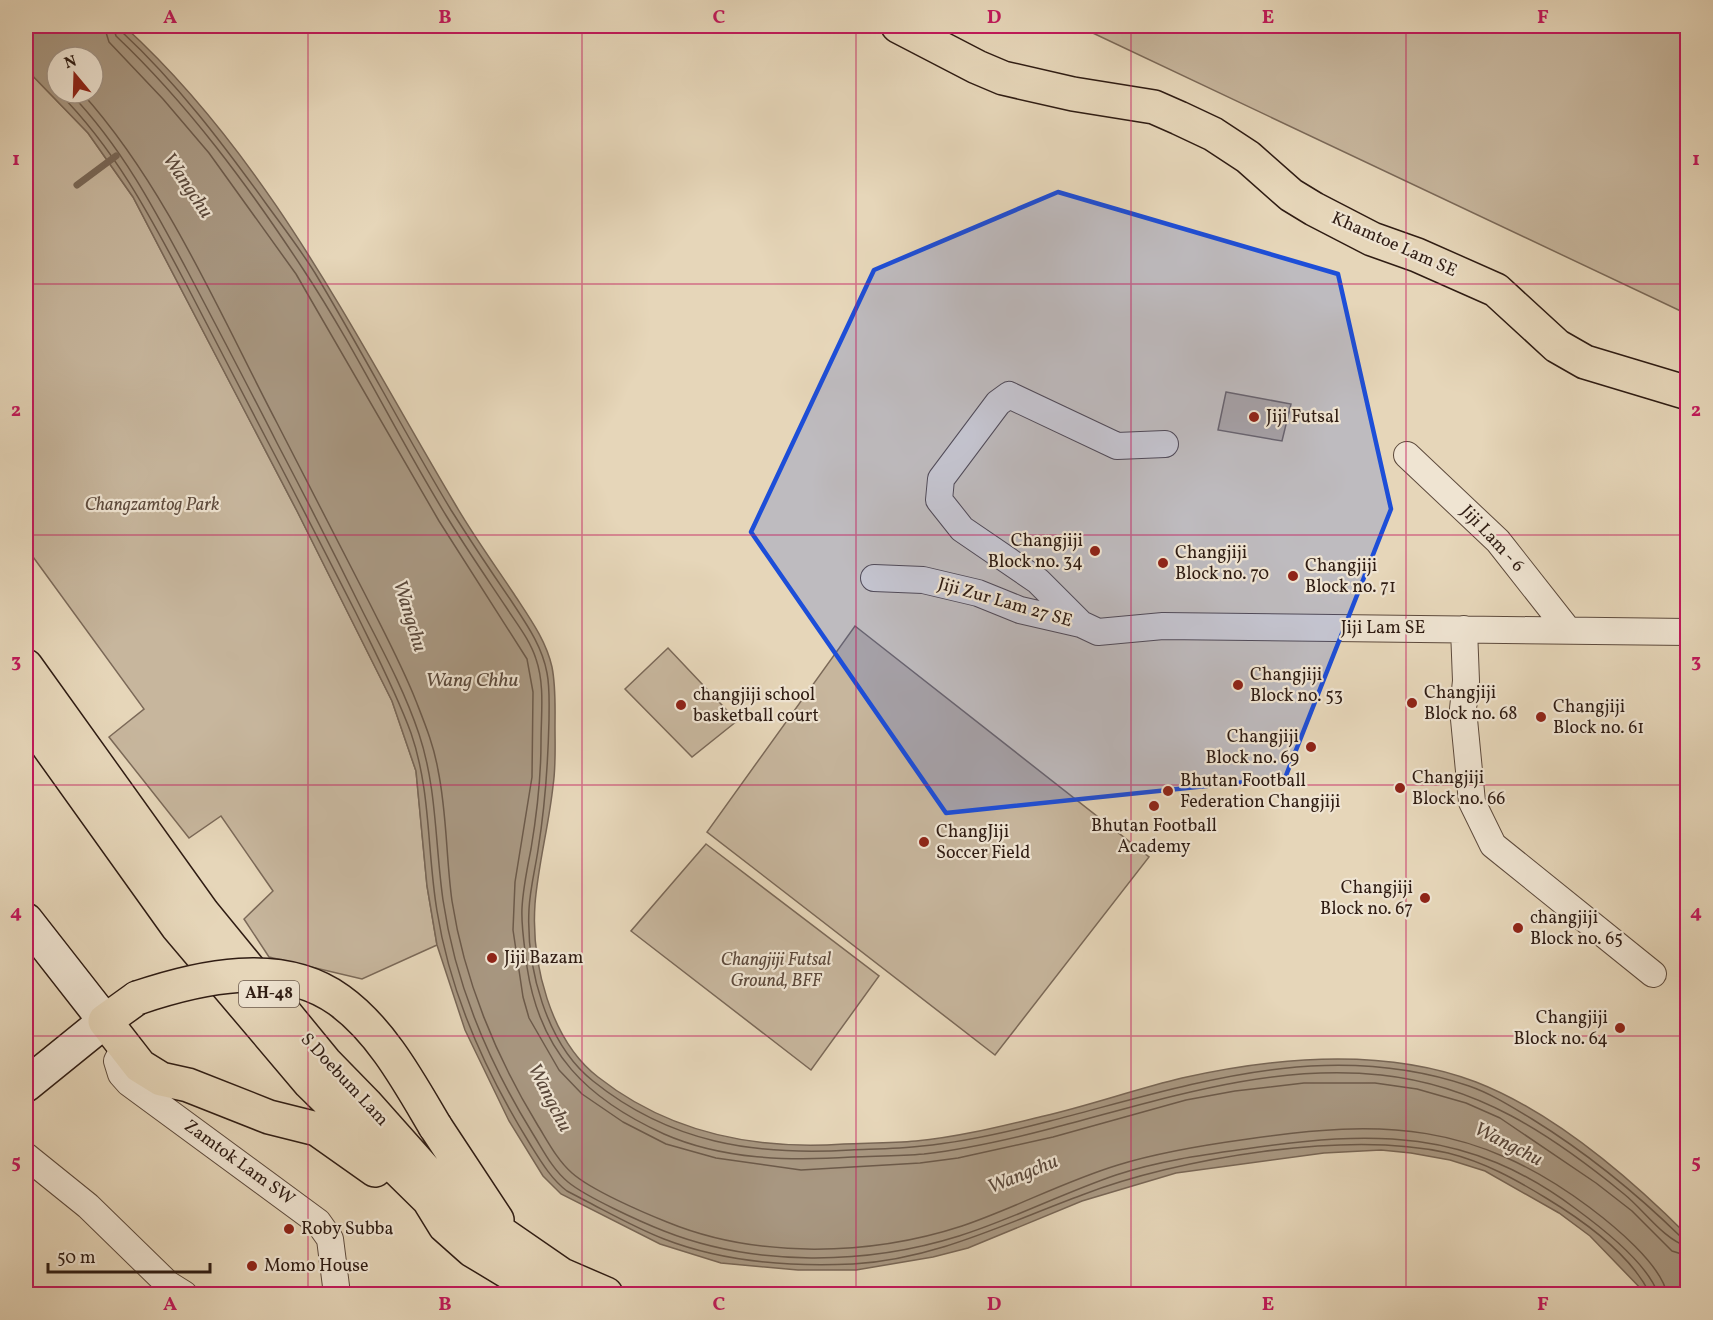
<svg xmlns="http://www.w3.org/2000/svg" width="1713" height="1320" font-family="Vollkorn,serif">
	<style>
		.green { fill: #c7b69d; stroke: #7b6958; stroke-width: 1.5 }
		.water { fill: #a89781; stroke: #786655; stroke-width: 1.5; fill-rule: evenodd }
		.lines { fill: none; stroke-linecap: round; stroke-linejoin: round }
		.shore { stroke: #6c5a4a; stroke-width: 1.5 }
		.stream { stroke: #786655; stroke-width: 7 }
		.street-casing { stroke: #5d4a3c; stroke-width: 28 }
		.secondary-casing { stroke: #2f1c13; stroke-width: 36 }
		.primary-casing { stroke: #2f1c13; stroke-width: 36 }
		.highway-casing { stroke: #2f1c13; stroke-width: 36 }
		.street { stroke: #efe4d2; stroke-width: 26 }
		.secondary { stroke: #efe4d2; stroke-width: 33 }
		.primary { stroke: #e6d6b9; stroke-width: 33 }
		.highway { stroke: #e6d6b9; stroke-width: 33 }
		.highway-bridge-casing { stroke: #2f1c13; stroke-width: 36; stroke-linecap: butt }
		.highway-bridge { stroke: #e6d6b9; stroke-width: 33 }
		.marked { fill: #1d4ed8; fill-opacity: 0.2; stroke: #1d4ed8; stroke-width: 4.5; stroke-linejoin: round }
		.grid { fill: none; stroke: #c2185b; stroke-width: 1.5; stroke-opacity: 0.55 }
		.poi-dot { fill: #8f2418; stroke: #efe4d2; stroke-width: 2 }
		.labels { text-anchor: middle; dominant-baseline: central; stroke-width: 4.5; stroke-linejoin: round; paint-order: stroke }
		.shield { fill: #efe4d2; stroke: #69584c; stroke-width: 1.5 }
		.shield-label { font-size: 16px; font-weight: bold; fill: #2f1c13 }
		.street-label { font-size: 18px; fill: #2f1c13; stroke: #efe4d2 }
		.poi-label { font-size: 18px; fill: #2f1c13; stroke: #efe4d2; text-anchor: start }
		.park-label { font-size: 18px; font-style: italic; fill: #5d4a3c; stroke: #efe4d2 }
		.water-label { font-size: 20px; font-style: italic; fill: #59473a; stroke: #efe4d2 }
		.neatline { fill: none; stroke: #c2185b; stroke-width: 2 }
		.grid-label { font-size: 20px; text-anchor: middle; font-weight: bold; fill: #c2185b }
	</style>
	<rect width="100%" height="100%" fill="#e6d6b9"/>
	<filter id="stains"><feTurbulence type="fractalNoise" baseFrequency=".00333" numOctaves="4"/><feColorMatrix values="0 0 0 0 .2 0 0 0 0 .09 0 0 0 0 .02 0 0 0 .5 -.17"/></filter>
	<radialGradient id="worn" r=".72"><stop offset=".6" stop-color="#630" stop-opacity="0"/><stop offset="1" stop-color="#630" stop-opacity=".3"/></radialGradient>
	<path class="green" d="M1078,26H1687V314Z
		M26,69L88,133L133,197L297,511L392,701L416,771L427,886L437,945L362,979L269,957L244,919L273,891L221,816L189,838L109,737L144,709L28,550L26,551Z
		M1226,392L1291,404L1282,441L1218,430Z
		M855,626L1149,857L995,1055L707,832Z
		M668,648L737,721L692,757L625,689Z
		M706,844L879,976L811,1070L631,931Z"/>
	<path class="water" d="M26,26H124C269,158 356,338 455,504C473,535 494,564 514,594C529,617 546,640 552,667C556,687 555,707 555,727C555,746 556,767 553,786C549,825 538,865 535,904C531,962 550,1040 598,1077C669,1133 756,1150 844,1144C868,1143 892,1143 916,1141C959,1137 1002,1126 1044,1116C1091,1105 1136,1089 1182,1078C1276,1057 1384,1047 1476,1082C1553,1112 1630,1178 1687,1235V1294H1646L1590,1236L1559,1213L1485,1171L1450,1160L1411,1153L1381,1150L1324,1153L1176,1173L1082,1201L968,1248L933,1257L856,1270H798L721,1263L660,1244L561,1194L543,1176L509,1121L465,1030L437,945L427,886L416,771L392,701L297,511L133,197L88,133L26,69ZM57,57H93V93H57Z"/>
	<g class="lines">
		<path class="shore" d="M104,26L109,42L163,99L209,153L296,274L439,521L527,659L533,692L532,777L515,882L513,930L523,997L529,1018L559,1070L582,1094L623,1122L666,1144L716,1158L801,1170L920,1163L958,1158L1053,1137L1186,1100L1235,1091L1304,1083H1375L1417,1089L1466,1103L1500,1118L1596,1183L1632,1211L1672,1251L1688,1256
			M113,26L116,36C188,104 249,187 303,269C356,349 397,436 447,517C466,548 486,577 506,607C517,624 530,640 536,659C545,685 541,715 541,742C541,778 537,813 531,849C527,869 523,888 522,908C521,928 525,948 527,967C540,1053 587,1099 664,1134C723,1160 790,1161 852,1157C876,1156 900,1156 924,1154C967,1149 1011,1139 1053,1128C1161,1100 1268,1063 1381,1075C1477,1085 1551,1134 1624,1194C1644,1210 1663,1239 1688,1247
			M121,26L122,32C177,83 223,144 267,205C283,227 300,249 315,273C362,351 404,432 451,510C470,540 490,570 510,599C525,622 542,645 547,673C550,688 549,704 549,720C548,764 545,807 538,850C535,870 530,889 529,909C526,967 546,1044 593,1081C670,1143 755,1156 851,1150C874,1149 898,1149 922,1146C965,1142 1008,1132 1050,1121C1190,1085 1325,1037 1469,1086C1492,1094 1512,1107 1532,1119C1587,1153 1635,1192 1681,1237L1688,1239
			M59,93C114,148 149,214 185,282C213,335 240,389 268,442C298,499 327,556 356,613C375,652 396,692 411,733C431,791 427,851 437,911C450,993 486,1073 530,1144C540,1160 551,1179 567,1191C569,1192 586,1201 588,1202C613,1215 638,1229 664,1239C723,1262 789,1267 853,1264C936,1259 1006,1223 1082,1195C1178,1158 1347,1130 1448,1153C1484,1162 1515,1179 1546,1198C1584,1221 1631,1255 1650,1294
			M70,93C121,146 154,208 188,272C218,329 248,386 277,443C307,500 336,557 364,614C384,653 405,692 419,734C437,788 435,844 443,900C455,983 489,1063 533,1134C543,1150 553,1170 568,1182C586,1197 641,1222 664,1231C755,1267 867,1265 959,1236C1013,1219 1063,1193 1116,1175C1158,1161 1202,1155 1245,1149C1373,1130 1468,1128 1576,1209C1602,1228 1648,1264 1658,1294
			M82,93C165,185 219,312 277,423C308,483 339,543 370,604C386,636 403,668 416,701C425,724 434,746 438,770C447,813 446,858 452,901C464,979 496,1057 537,1124C547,1140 557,1160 572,1173C591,1190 642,1212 667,1222C757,1259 870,1256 962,1226C1015,1208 1065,1181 1118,1165C1160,1152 1204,1145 1248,1139C1383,1119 1475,1122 1589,1207C1613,1225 1661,1264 1667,1294"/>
		<path class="stream" d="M77,185L116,156"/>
		<defs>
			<path id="street" d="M1407,455L1498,541L1568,630
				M874,578L923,580L978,593L1020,610L1081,624L1098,632L1163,626L1688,632
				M1081,624L1038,581L962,529L939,500L941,479L998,403L1009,395L1117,446L1165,444
				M1464,629L1466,681L1463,709L1472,802L1493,845L1653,974
				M124,1048L117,1061L121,1074L129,1083L318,1222L330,1239L337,1294
				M26,1156L88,1206L168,1284L184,1294"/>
			<path id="secondary" d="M26,920L105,1021L26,1085"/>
			<path id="primary" d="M898,26L977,67L1003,78L1073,94L1154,107L1179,118L1213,134L1248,157L1291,195L1314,209L1372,239L1417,255L1496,290L1557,346L1585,362L1688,393"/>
			<path id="highway" d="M26,666L203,913L325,1062L366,1104L439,1186L469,1211L562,1275L606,1294
				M26,715L177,926L310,1083L429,1200L445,1226L472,1250L545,1294
				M137,998L105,1021L140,1066L161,1079L188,1085L269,1117L317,1129L375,1170
				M435,1126L497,1220"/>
		</defs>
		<use href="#street" class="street-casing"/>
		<use href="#secondary" class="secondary-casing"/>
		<use href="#primary" class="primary-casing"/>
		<use href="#highway" class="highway-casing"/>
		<use href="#street" class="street"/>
		<use href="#secondary" class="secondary"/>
		<use href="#primary" class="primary"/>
		<use href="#highway" class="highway"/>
		<defs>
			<path id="highway-bridge" d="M137,998C199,977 281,958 339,1000C381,1030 409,1082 435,1126"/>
		</defs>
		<use href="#highway-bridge" class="highway-bridge-casing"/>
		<use href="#highway-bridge" class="highway-bridge"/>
	</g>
	<path class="marked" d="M1058,192L1338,274L1391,509L1285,778L946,813L751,532L874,270Z"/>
	<path class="grid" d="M308,26V1294M582,26V1294M856,26V1294M1131,26V1294M1406,26V1294M26,284H1688M26,535H1688M26,785H1688M26,1036H1688"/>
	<g class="poi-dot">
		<circle cx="1254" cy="417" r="6"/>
		<circle cx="1095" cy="551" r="6"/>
		<circle cx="1163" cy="563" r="6"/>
		<circle cx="1293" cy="576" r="6"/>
		<circle cx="1238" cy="685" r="6"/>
		<circle cx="1412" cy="703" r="6"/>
		<circle cx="681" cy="705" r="6"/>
		<circle cx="1541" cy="717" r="6"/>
		<circle cx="1311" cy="747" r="6"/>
		<circle cx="1400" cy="788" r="6"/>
		<circle cx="1168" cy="791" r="6"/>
		<circle cx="1154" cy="806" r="6"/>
		<circle cx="924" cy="842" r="6"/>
		<circle cx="1425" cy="898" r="6"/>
		<circle cx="1518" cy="928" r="6"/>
		<circle cx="492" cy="958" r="6"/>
		<circle cx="1620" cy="1028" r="6"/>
		<circle cx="289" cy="1229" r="6"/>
		<circle cx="252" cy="1266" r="6"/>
	</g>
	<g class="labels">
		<rect class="shield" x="239" y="981" width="60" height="26" rx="4.5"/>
		<g class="shield-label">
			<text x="269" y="994">AH-48</text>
		</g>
		<g class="street-label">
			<text transform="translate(1394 245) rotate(24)">Khamtoe Lam SE</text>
			<text transform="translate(1492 539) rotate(47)">Jiji Lam - 6</text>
			<text transform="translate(1005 603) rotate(16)">Jiji Zur Lam 27 SE</text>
			<text x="1383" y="628">Jiji Lam SE</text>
			<text transform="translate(344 1080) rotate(47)">S Doebum Lam</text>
			<text transform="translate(239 1163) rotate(36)">Zamtok Lam SW</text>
		</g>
		<g class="poi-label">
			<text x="1266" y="417">Jiji Futsal</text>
			<text x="1083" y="541" text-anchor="end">Changjiji<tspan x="1083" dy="21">Block no. 34</tspan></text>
			<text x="1175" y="553">Changjiji<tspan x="1175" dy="21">Block no. 70</tspan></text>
			<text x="1305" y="566">Changjiji<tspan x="1305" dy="21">Block no. 71</tspan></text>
			<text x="1250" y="675">Changjiji<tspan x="1250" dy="21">Block no. 53</tspan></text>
			<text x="1424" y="693">Changjiji<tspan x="1424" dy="21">Block no. 68</tspan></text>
			<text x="693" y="695">changjiji school<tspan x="693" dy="21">basketball court</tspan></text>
			<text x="1553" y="707">Changjiji<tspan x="1553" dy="21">Block no. 61</tspan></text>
			<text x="1299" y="737" text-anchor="end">Changjiji<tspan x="1299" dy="21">Block no. 69</tspan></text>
			<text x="1412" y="778">Changjiji<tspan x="1412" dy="21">Block no. 66</tspan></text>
			<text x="1180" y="781">Bhutan Football<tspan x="1180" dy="21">Federation Changjiji</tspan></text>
			<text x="1154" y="826" text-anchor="middle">Bhutan Football<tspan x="1154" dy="21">Academy</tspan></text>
			<text x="936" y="832">ChangJiji<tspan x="936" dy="21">Soccer Field</tspan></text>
			<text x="1413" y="888" text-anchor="end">Changjiji<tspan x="1413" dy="21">Block no. 67</tspan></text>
			<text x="1530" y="918">changjiji<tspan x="1530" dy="21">Block no. 65</tspan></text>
			<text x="504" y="958">Jiji Bazam</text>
			<text x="1608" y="1018" text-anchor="end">Changjiji<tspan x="1608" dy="21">Block no. 64</tspan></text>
			<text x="301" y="1229">Roby Subba</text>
			<text x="264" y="1266">Momo House</text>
		</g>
		<g class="park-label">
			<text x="152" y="505">Changzamtog Park</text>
			<text x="776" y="960">Changjiji Futsal<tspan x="776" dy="21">Ground, BFF</tspan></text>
		</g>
		<g class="water-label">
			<text transform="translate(187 186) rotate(56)">Wangchu</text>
			<text transform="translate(409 616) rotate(73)">Wangchu</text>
			<text x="472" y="681">Wang Chhu</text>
			<text transform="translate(549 1098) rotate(63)">Wangchu</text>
			<text transform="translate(1508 1145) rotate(27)">Wangchu</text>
			<text transform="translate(1023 1175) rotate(-22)">Wangchu</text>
		</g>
	</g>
	<rect width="1713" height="1320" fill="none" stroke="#e6d6b9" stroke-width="66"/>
	<g transform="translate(75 75) rotate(341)"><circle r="28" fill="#efe4d2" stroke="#a29486" stroke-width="1.5"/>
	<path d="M0-4.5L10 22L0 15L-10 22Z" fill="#8f2418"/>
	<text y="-9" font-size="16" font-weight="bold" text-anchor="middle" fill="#2f1c13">N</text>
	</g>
	<path d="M48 1263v9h162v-9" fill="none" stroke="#2f1c13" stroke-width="3"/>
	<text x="57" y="1263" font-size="18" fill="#2f1c13" stroke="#efe4d2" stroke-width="4.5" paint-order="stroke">50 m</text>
	<rect x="33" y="33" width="1647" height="1254" class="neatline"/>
	<g class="grid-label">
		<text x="170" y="23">A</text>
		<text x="445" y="23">B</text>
		<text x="719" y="23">C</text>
		<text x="994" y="23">D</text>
		<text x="1268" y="23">E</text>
		<text x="1543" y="23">F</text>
		<text x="16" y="165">1</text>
		<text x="1696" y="165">1</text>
		<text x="16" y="416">2</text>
		<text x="1696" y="416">2</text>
		<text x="16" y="667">3</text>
		<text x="1696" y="667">3</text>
		<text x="16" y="918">4</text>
		<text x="1696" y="918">4</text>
		<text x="16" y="1168">5</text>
		<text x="1696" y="1168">5</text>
		<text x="170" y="1310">A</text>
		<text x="445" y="1310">B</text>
		<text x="719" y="1310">C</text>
		<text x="994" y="1310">D</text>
		<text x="1268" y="1310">E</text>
		<text x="1543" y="1310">F</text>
	</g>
	<rect width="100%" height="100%" filter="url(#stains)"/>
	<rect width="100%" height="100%" fill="url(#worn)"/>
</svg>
